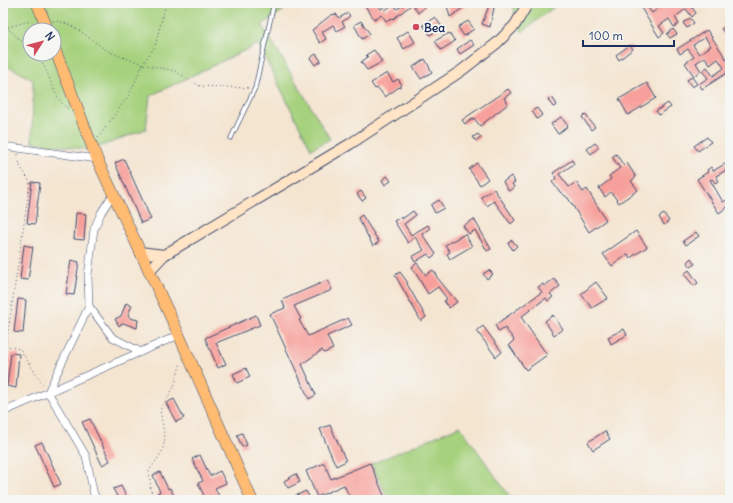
<svg xmlns="http://www.w3.org/2000/svg" width="733" height="503" font-family="Delius,sans-serif">
	<style>
		.green { fill: #a6d17d; stroke: #60806e; fill-rule: evenodd }
		.building { fill: #f7a09b; fill-rule: evenodd }
		.lines { fill: none; stroke-linecap: round; stroke-linejoin: round }
		.lane-casing { stroke: #3c4a6f; stroke-width: 5 }
		.street-casing { stroke: #3c4a6f; stroke-width: 8 }
		.secondary-casing { stroke: #3c4a6f; stroke-width: 12 }
		.primary-casing { stroke: #3c4a6f; stroke-width: 12 }
		.path { stroke: #3c4a6f; stroke-width: 1; stroke-dasharray: 1 3; stroke-linecap: butt }
		.lane { stroke: #fff; stroke-width: 3.5 }
		.street { stroke: #fff; stroke-width: 7 }
		.secondary { stroke: #ffe4c6; stroke-width: 10 }
		.primary { stroke: #febb71; stroke-width: 11 }
		.poi-dot { fill: #d1495b; stroke: #f6f6f2; stroke-width: 1.5 }
		.labels { text-anchor: middle; dominant-baseline: central; stroke-width: 3.5; stroke-linejoin: round; paint-order: stroke }
		.poi-label { font-size: 12px; font-weight: bold; fill: #1b2f5e; stroke: #f6f6f2; text-anchor: start }
	</style>
	<rect width="100%" height="100%" fill="#f6f6f2"/>
	<filter id="ink" filterUnits="userSpaceOnUse"><feTurbulence type="fractalNoise" baseFrequency=".025" numOctaves="2"/><feDisplacementMap in="SourceGraphic" scale="8" xChannelSelector="R" yChannelSelector="G"/><feConvolveMatrix kernelMatrix="1 2 1 2 8 2 1 2 1" color-interpolation-filters="sRGB"/></filter>
	<filter id="wash" filterUnits="userSpaceOnUse"><feTurbulence type="fractalNoise" baseFrequency=".012" numOctaves="4" result="noise"/><feDisplacementMap in="SourceGraphic" scale="16" xChannelSelector="R" yChannelSelector="G"/><feGaussianBlur stdDeviation="0.9" result="paint"/><feColorMatrix in="noise" values="0 0 0 0 0 0 0 0 0 0 0 0 0 0 0 0 0 1.4 0 .05"/><feComposite in="paint" operator="in"/></filter>
	<g filter="url(#wash)">
		<rect width="100%" height="100%" fill="#f4e5d1"/>
		<path class="green" d="M3,3H294L262,25L330,139L311,149L258,44L150,96L146,129L91,150L32,142L33,80L10,67L3,70ZM30,30H54V54H30Z
			M512,3H559L522,32Z
			M460,426L512,500H389L371,464Z"/>
		<g id="blocks">
			<path class="building" d="M363,3H377L381,9L384,7L385,10L394,4L397,9L407,3L410,6L393,19L392,18L386,21L382,15L374,19Z
				M412,3H424L426,6L418,13Z
				M452,3H470L450,17L447,6Z
				M490,3H495L490,27L482,24Z
				M659,3H689L696,13L692,17L686,9L675,17L679,24L674,27L669,19L659,26L664,33L659,37L641,8L646,5L652,13L661,6Z
				M348,13L350,16L342,22L345,26L337,31L333,25L322,32L326,39L320,43L312,30L331,15L336,14L339,18Z
				M730,15V32L726,35L721,29L728,24L724,19Z
				M435,17L442,27L430,35L423,25Z
				M690,18L694,23L687,28L683,23Z
				M361,21L370,34L362,39L354,25Z
				M468,21L474,29L464,36L458,27Z
				M673,29L677,34L670,38L667,34Z
				M707,30L729,63L730,71L702,89L699,84L708,78L702,71L707,67L713,76L724,68L718,59L710,65L705,57L696,63L701,71L694,76L685,63L694,57L688,49L680,54L677,49ZM705,37L711,46L699,54L693,45Z
				M408,31L415,42L404,49L397,38Z
				M449,33L455,41L441,50L435,41Z
				M470,40L474,45L460,54L457,49Z
				M630,45L633,49L619,60L616,55Z
				M374,50L382,62L367,70L361,62L368,57L366,55Z
				M316,54L321,61L315,65L310,58Z
				M425,59L432,72L421,79L413,67Z
				M387,73L393,82L398,79L402,85L385,97L378,88L375,89L371,83Z
				M692,77L697,84L692,87L687,80Z
				M647,83L656,98L628,115L619,99Z
				M508,89L511,93L504,98L508,104L480,126L474,118L465,124L462,120Z
				M552,97L557,105L553,107L548,100Z
				M668,103L671,107L659,115L656,111Z
				M537,108L542,115L537,119L532,111Z
				M585,114L595,127L591,130L582,117Z
				M561,117L568,126L558,134L551,124Z
				M478,134L481,138L476,141L473,137Z
				M707,137L711,142L698,151L694,146Z
				M595,143L599,147L591,154L587,149Z
				M616,154L624,166L627,163L636,177L631,181L638,190L619,203L611,192L605,197L599,188L611,179L609,176L620,168L612,157Z
				M124,159L151,219L141,223L115,163Z
				M572,160L574,164L559,174L569,187L576,182L583,192L587,189L606,220L589,232L568,198L560,192L552,182L556,178L553,173Z
				M730,161V168L716,176L719,181L715,183L712,179L710,180L723,202L730,198V205L719,213L697,179L708,172L707,170L711,167L713,171Z
				M477,163L488,179L480,185L469,169Z
				M387,176L391,181L385,185L382,180Z
				M511,176L515,182L512,184L514,187L509,191L503,182Z
				M32,182L40,183L35,224L27,223Z
				M494,189L515,220L511,224L494,201L487,206L481,197Z
				M361,191L366,198L362,201L357,194Z
				M439,200L444,208L435,213L431,205Z
				M413,211L416,215L404,224L406,227L411,235L428,225L430,229L422,234L436,254L431,258L428,254L415,262L412,257L424,250L415,237L408,243L394,221L401,217L402,219Z
				M76,213L86,214L84,240L74,239Z
				M664,214L669,221L664,225L659,217Z
				M362,215L379,242L373,246L358,218Z
				M474,219L491,249L487,251L475,230L469,234L463,226Z
				M636,231L647,247L630,258L628,254L612,266L603,254Z
				M696,232L699,236L686,245L683,241Z
				M465,234L472,246L450,259L447,254L450,252L445,245Z
				M512,240L517,246L513,250L508,243Z
				M24,245L33,247L28,280L20,279Z
				M691,258L695,264L691,267L687,262Z
				M71,260L79,262L74,295L66,294Z
				M417,263L426,275L433,270L437,275L436,276L457,302L449,308L444,301L447,299L438,287L428,294L412,267Z
				M489,270L493,274L487,279L483,274Z
				M689,270L698,283L694,286L684,274Z
				M400,272L408,283L407,284L426,317L421,321L395,275Z
				M554,279L560,286L550,294L553,297L548,301L546,298L521,317L547,355L526,370L509,345L514,340L505,328L499,332L495,325L542,292L538,287L543,284L544,286Z
				M328,280L332,290L294,306L301,319L299,320L308,336L348,318L352,325L327,336L333,349L324,353L322,350L302,364L316,395L309,399L270,314L285,308L282,300Z
				M596,282L608,298L592,308L581,294Z
				M18,299L26,300L23,333L14,332Z
				M126,303L132,306L128,314L130,318L138,320L137,328L123,323L119,326L115,319L121,316Z
				M256,315L260,325L216,343L226,364L218,368L205,338Z
				M553,315L563,329L554,335L545,321Z
				M483,326L502,352L496,357L477,331Z
				M624,329L627,335L611,344L608,337Z
				M11,353L19,354L16,388L7,386Z
				M246,368L250,377L237,383L233,374Z
				M174,399L184,418L176,422L166,403Z
				M90,419L110,461L102,465L82,422Z
				M330,425L346,461L336,466L320,429Z
				M605,431L610,439L593,450L588,442Z
				M242,433L247,445L242,447L237,435Z
				M42,442L61,484L54,487L35,445Z
				M200,455L210,476L220,471L226,483L215,488L221,500H206L198,483L203,481L192,459Z
				M324,463L331,479L370,463L386,500H351L344,485L317,497L306,471Z
				M160,472L168,489L170,488L174,496L171,497L172,500H160L157,493L160,492L153,475Z
				M296,474L300,482L288,488L284,481Z
				M121,486L128,500H108L117,496L113,489Z
				M306,491L311,500H286Z"/>
		</g>
	</g>
	<g filter="url(#ink)">
		<use href="#blocks" fill-opacity="0" stroke="#3c4a6f" stroke-width="1"/>
		<g class="lines">
			<defs>
				<path id="lane" d="M231,138L255,88L274,3"/>
				<path id="street" d="M3,146L97,159
					M89,306L112,337L141,352
					M3,412L179,335
					M99,500L94,495L86,456L48,392L89,306L88,275L94,229L101,213L113,194"/>
				<path id="secondary" d="M140,252L164,255
					M149,271L164,255L350,144L461,71L497,43L515,25L528,3"/>
				<path id="primary" d="M37,3L48,30
					M54,47L97,159L179,335L252,500"/>
			</defs>
			<use href="#lane" class="lane-casing"/>
			<use href="#street" class="street-casing"/>
			<use href="#secondary" class="secondary-casing"/>
			<use href="#primary" class="primary-casing"/>
			<path class="path" d="M53,21C74,21 93,43 110,52C120,57 132,60 143,64L155,46L166,3
				M3,24L30,49
				M8,27L34,20
				M35,54C51,69 50,95 68,109
				M98,138L129,95L143,64L175,71L200,86L250,88
				M18,154L20,166L30,182L6,346L20,349L43,385
				M3,312L10,323
				M152,500L149,471L162,452L165,438L160,410L174,387L181,362"/>
			<use href="#lane" class="lane"/>
			<use href="#street" class="street"/>
			<use href="#secondary" class="secondary"/>
			<use href="#primary" class="primary"/>
		</g>
	</g>
	<circle class="poi-dot" cx="416" cy="27" r="4"/>
	<g class="labels">
		<g class="poi-label">
			<text x="424" y="27">Bea</text>
		</g>
	</g>
	<rect width="733" height="503" fill="none" stroke="#f6f6f2" stroke-width="16"/>
	<g transform="translate(42 42) rotate(54)"><circle r="19" fill="#f6f6f2" stroke="#9ea6b7"/>
	<path d="M0-3L7 15L0 10L-7 15Z" fill="#d1495b"/>
	<text y="-6" font-size="11" font-weight="bold" text-anchor="middle" fill="#1b2f5e">N</text>
	</g>
	<path d="M583 40v6h91v-6" fill="none" stroke="#1b2f5e" stroke-width="2"/>
	<text x="589" y="40" font-size="12" fill="#1b2f5e" stroke="#f6f6f2" stroke-width="3" paint-order="stroke">100 m</text>
</svg>
